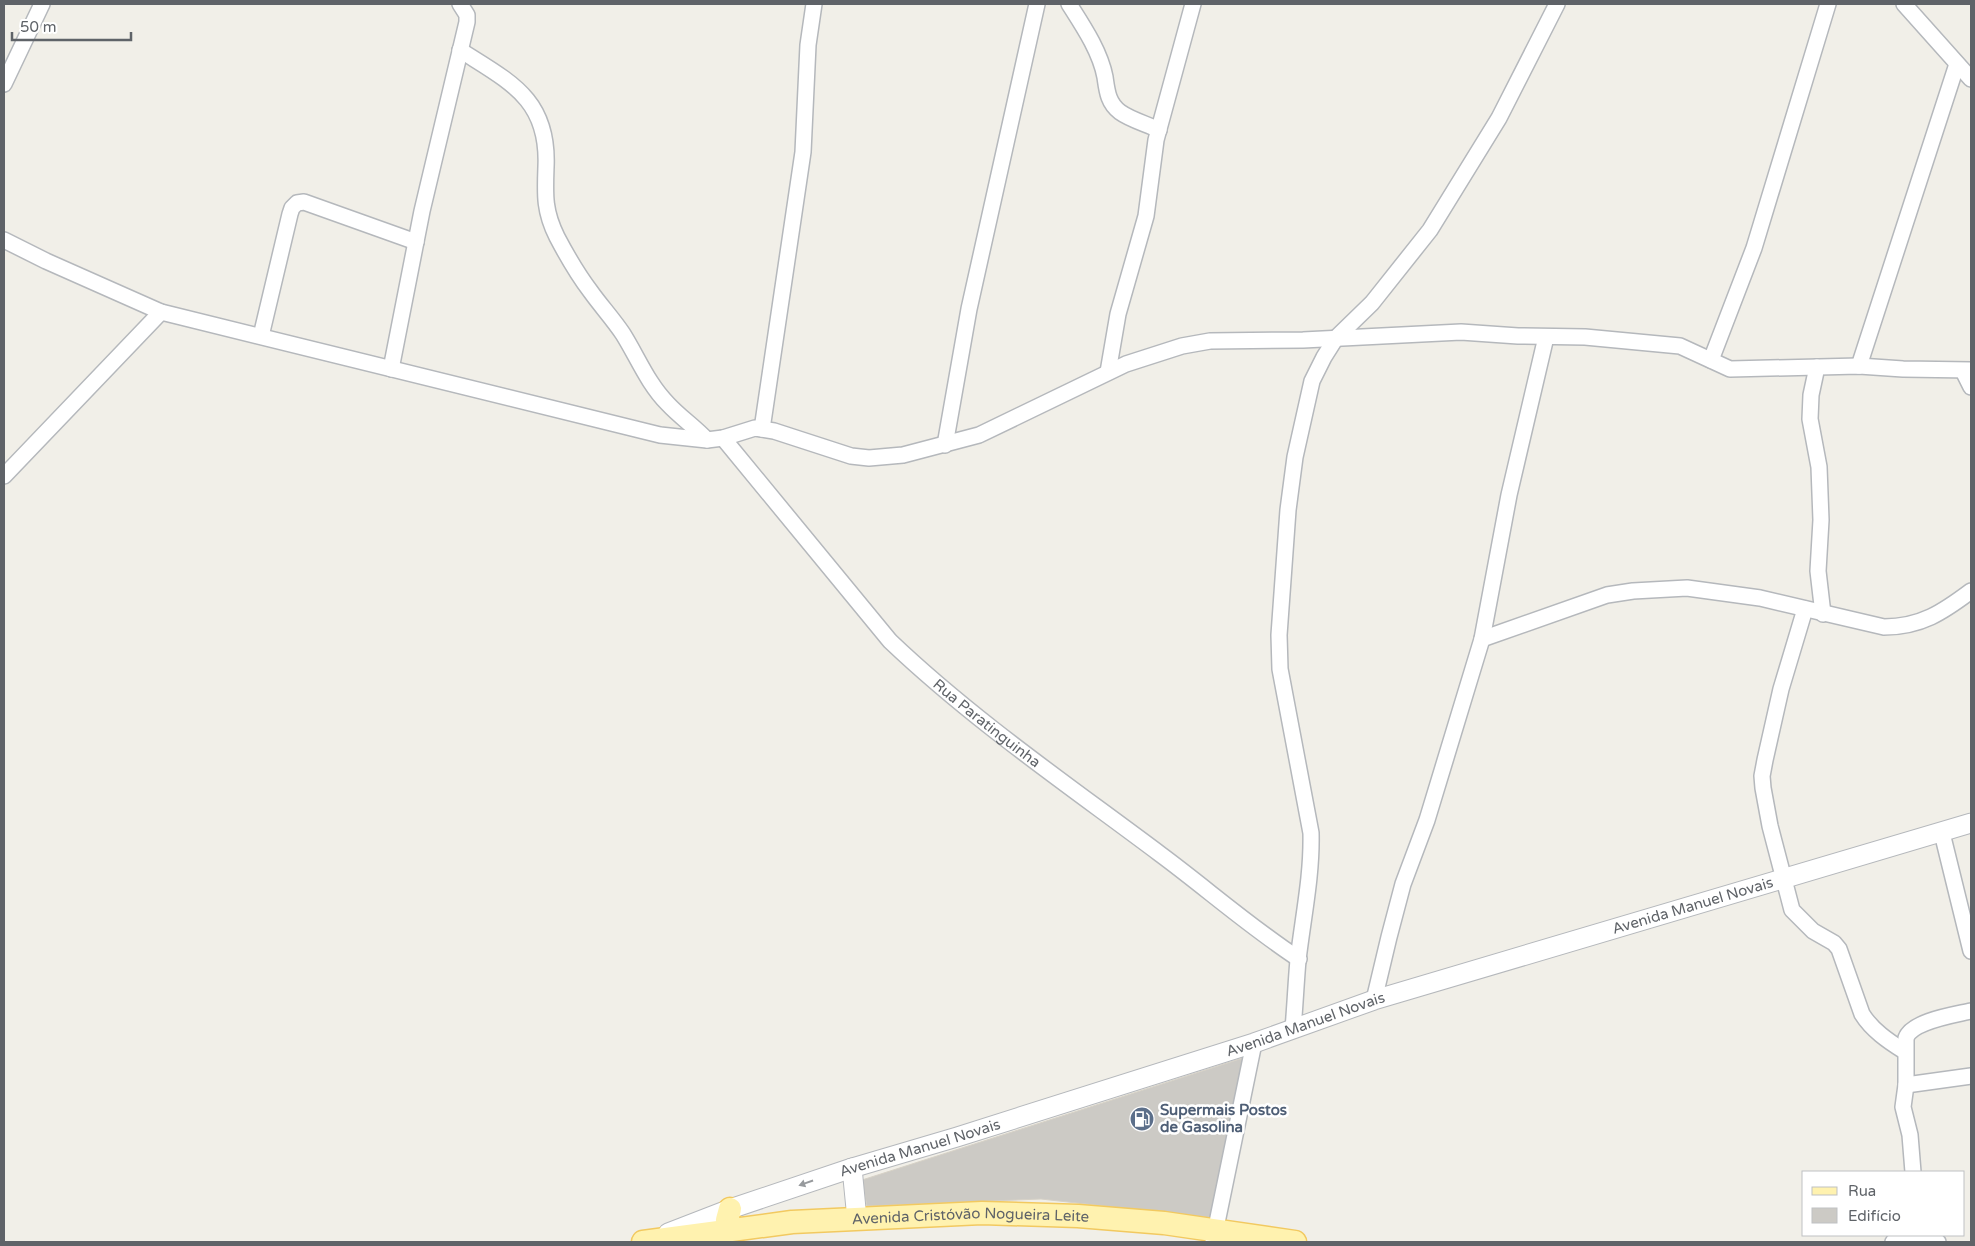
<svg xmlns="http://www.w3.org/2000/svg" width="1975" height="1246" font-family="'Varela Round',sans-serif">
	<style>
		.building { fill: #cccac5; stroke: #d6d1c6 }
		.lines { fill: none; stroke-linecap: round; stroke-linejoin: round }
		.minor-casing { stroke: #b5b8bc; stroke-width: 18 }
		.tertiary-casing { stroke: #b5b8bc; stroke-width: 21 }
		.primary-casing { stroke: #f2c960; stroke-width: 25 }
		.minor { stroke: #fff; stroke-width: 15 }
		.tertiary { stroke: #fff; stroke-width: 19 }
		.primary { stroke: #fff2af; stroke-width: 22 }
		.oneway { fill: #979a9d }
		.labels { text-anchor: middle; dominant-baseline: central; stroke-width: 5; stroke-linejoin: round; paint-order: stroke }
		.street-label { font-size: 15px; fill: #5f6368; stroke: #fff }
		.service-label { font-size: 15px; font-weight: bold; fill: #4e5e75; stroke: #fff; text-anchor: start }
	</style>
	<rect width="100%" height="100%" fill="#f1efe8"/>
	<path class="building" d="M1243,1058L1211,1218L1041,1199L867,1206L862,1180Z"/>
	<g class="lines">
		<defs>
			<g id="minor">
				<path d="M1069,4C1083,26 1100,51 1105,77C1107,91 1108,103 1120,112C1131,120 1147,124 1159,130"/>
				<path d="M1904,4L1971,79"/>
				<path d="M460,50C510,82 549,99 546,167C545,195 544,211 557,237C567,256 578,275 591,292C601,306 613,319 623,334C638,358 648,384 668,404C680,417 695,427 707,440"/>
				<path d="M4,84L42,4"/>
				<path d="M4,240L46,261L161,312L660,435L707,440L723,438L755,428L774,431L851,456L869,458L903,455L979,435L1126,364L1182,346L1210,341L1303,340L1461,332L1518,336L1585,337L1680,346L1730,369L1859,366L1903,369L1971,370"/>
				<path d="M261,336L290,214L292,208L297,203L304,202L416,242"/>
				<path d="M1711,360L1754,248L1828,4"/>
				<path d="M1859,366L1957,64"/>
				<path d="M1817,367L1811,395L1810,419L1819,467L1821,520L1818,571L1823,614"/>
				<path d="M391,369L422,211L467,22V15L460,4"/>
				<path d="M1963,371L1971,387"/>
				<path d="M1108,372L1118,314L1146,216L1156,140L1193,4"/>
				<path d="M762,429L803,152L808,45L814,4"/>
				<path id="s1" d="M723,438L890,641C973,720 1068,785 1160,854C1206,888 1250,927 1299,959"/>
				<path d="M945,445L969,309L1037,4"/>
				<path d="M4,476L161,312"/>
				<path d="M1805,609L1781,689L1765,760L1762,776L1763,788L1770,826L1792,910L1813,931L1834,943L1839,949L1862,1014C1872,1030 1888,1041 1904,1051"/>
				<path d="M1482,639L1607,595L1633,591L1687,588L1760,598L1884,627C1921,627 1943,612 1971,591"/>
				<path d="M1942,833L1971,951"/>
				<path d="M1374,1000L1389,937L1403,884L1427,820L1482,639L1509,495L1546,337"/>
				<path d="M1293,1029C1295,1006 1296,983 1298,960C1303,917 1312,876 1311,833L1280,669L1279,635L1288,510L1295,457L1312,381L1324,357L1336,338L1372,303L1430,230L1499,118L1557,4"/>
				<path d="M1906,1085L1971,1076"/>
				<path d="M1913,1172L1910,1135L1903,1107L1906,1085V1038C1912,1021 1954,1015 1971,1011"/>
				<path d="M1914,1237L1938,1242"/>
				<path d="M1213,1242L1254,1043"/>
				<path d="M1893,1242L1907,1236L1914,1237V1235"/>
			</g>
			<g id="tertiary">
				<path d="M852,1168L857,1219"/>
				<path id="s2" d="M668,1233L730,1209L852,1168L957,1137L1254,1043L1374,1000L1971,823"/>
			</g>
			<g id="primary">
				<path d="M730,1209L727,1220L734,1229"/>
				<path id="s3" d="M643,1242L792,1222L982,1213L1078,1216L1164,1223L1295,1242"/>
			</g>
		</defs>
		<use href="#minor" class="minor-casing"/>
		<use href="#tertiary" class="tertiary-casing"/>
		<use href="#primary" class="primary-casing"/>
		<use href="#minor" class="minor"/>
		<use href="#tertiary" class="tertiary"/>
		<use href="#primary" class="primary"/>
	</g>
	<defs><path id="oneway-solid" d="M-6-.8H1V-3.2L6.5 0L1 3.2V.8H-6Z" transform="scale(1.25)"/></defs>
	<use class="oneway" href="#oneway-solid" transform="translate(806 1183) rotate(161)"/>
	<defs>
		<symbol id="fuel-disc" viewBox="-11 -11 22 22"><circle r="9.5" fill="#5c6f8a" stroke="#fff"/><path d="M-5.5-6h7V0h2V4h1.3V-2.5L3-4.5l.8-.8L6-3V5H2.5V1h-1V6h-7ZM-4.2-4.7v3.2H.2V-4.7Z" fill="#fff"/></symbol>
	</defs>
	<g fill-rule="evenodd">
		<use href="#fuel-disc" x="1128" y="1105" width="28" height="28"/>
	</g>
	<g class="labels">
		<g class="street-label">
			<text stroke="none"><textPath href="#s1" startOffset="390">Rua Paratinguinha</textPath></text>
			<text stroke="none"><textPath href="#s2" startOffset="1076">Avenida Manuel Novais</textPath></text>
			<text stroke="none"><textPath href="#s2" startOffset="671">Avenida Manuel Novais</textPath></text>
			<text stroke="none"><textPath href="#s2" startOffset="266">Avenida Manuel Novais</textPath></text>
			<text stroke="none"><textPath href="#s3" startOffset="329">Avenida Cristóvão Nogueira Leite</textPath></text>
		</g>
		<g class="service-label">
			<text x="1160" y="1110">Supermais Postos<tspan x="1160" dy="17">de Gasolina</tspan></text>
		</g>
	</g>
	<rect width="1975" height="1246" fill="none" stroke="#5f6368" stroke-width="10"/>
	<rect x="1802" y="1171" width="162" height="65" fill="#ffffff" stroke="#bfc1c3"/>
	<rect x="1812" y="1187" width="25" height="8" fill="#fff2af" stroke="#bfc1c3"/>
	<text x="1848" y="1196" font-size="15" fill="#5f6368">Rua</text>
	<rect x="1812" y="1208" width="25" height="15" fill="#cccac5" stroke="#bfc1c3"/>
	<text x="1848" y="1221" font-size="15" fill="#5f6368">Edifício</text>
	<path d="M12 32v8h119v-8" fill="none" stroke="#5f6368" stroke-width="2.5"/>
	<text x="20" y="32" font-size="15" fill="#5f6368" stroke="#ffffff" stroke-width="4" paint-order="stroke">50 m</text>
</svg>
